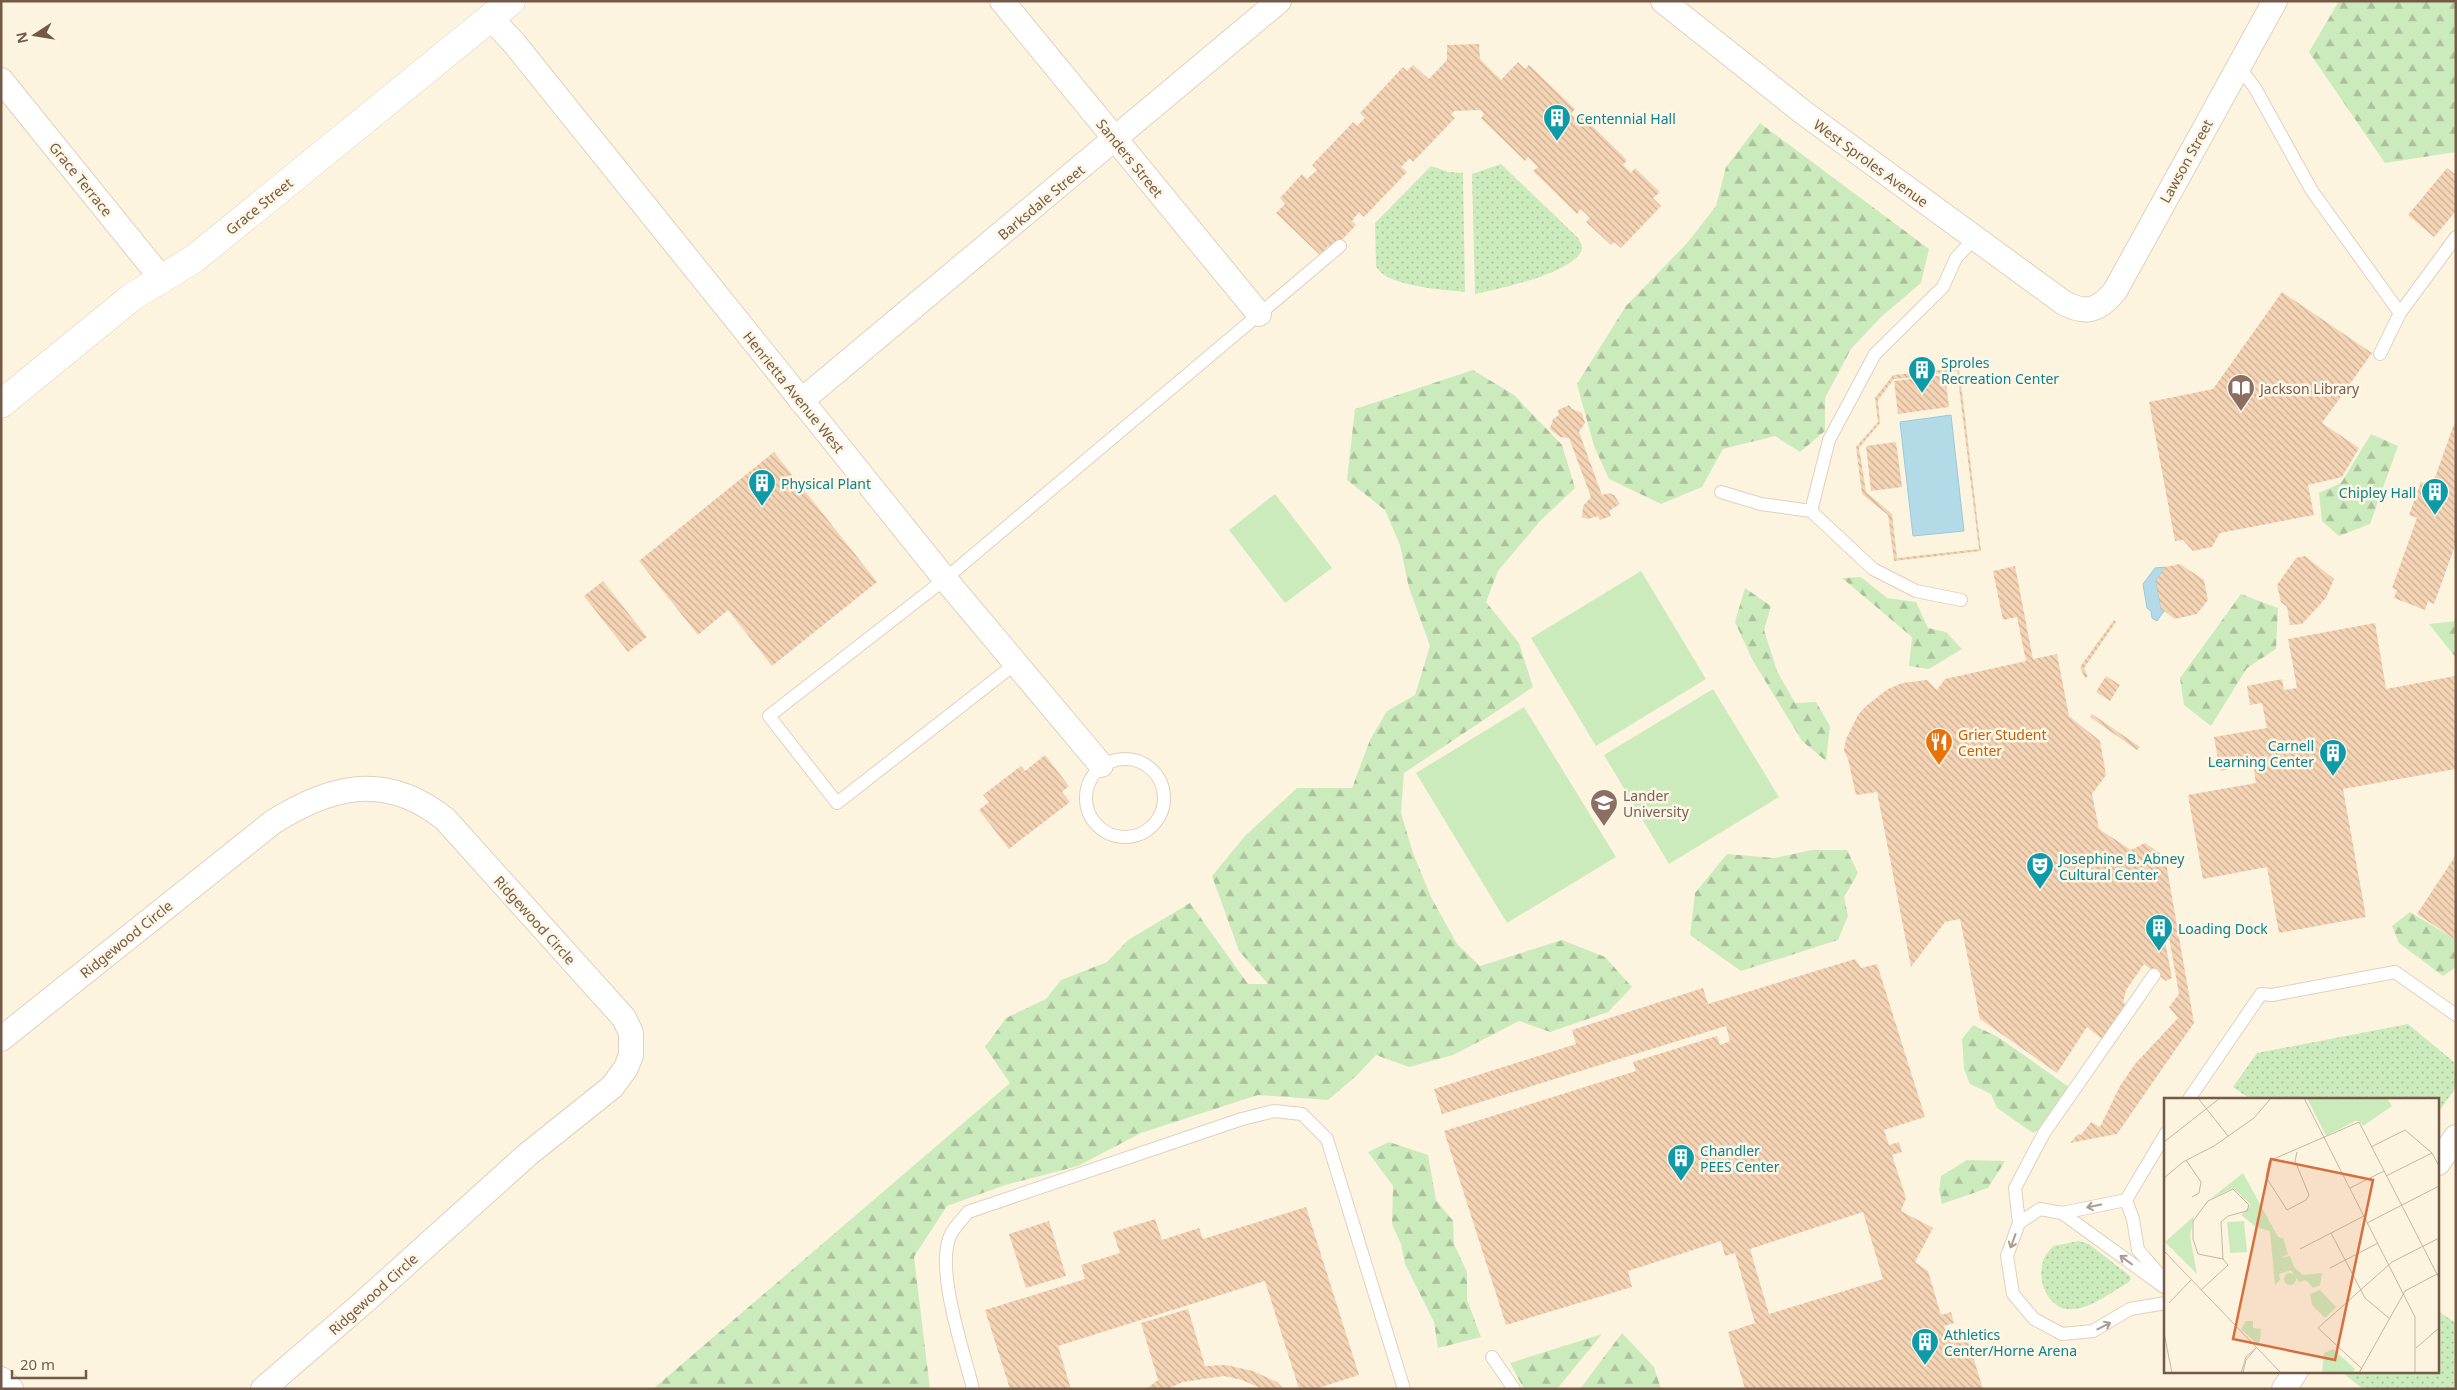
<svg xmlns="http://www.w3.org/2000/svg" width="2457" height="1390" font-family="'Noto Sans',sans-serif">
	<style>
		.grass { fill: url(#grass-dots) }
		.forest { fill: url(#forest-firs) }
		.pitch { fill: #ccebbd }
		.water { fill: #b3dbe7; stroke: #99c9d9 }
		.building { fill: url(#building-back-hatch); fill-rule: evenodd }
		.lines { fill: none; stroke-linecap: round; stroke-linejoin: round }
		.service-casing { stroke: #e1d0bb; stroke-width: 14 }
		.minor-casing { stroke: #e1d0bb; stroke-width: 26 }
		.secondary-casing { stroke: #e7d2b8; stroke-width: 29 }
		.service { stroke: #fff; stroke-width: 12 }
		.minor { stroke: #fff; stroke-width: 24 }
		.secondary { stroke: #fff; stroke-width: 28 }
		.oneway { stroke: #ac9c90 }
		.labels { text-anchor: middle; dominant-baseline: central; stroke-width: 5; stroke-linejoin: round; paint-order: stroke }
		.culture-label { font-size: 14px; fill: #0d838f; stroke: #fff7e6; text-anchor: start }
		.street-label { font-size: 14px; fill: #745a46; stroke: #fff7e6 }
		.education-label { font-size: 14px; fill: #785e54; stroke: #fff7e6; text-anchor: start }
		.food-label { font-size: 14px; fill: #c56008; stroke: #fff7e6; text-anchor: start }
		.inset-road { fill: none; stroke: #c6b6a2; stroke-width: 1 }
		.view { fill: #d56f40; fill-opacity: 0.15; stroke: #d56f40; stroke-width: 2.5 }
		.inset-edge { fill: none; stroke: #745a46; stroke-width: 2.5 }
	</style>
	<defs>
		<pattern id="grass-dots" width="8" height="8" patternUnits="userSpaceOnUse" patternTransform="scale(1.25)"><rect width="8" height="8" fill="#ccebbd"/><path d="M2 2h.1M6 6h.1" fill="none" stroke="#aac19b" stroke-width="1.8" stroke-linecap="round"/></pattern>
		<pattern id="forest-firs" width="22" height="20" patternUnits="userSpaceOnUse" patternTransform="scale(1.25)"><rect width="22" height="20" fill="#ccebbd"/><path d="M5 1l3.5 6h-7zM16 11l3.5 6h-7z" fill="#aac19b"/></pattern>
		<pattern id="building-back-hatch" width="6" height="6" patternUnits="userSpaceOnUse" patternTransform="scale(1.25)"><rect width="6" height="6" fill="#f4d4b5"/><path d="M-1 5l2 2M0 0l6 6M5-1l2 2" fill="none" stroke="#caaf95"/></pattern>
	</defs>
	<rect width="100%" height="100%" fill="#fdf4df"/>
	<path class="grass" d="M1501,164L1578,238C1580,242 1583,245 1582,249C1577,272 1496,290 1475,294L1472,174Z
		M1431,166L1448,172L1463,173L1465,292C1445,290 1384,286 1376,266L1375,223Z
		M2408,1024L2454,1062L2456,1087L2438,1113V1099H2250L2233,1087L2257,1053Z
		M2079,1241L2089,1244L2130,1276L2131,1279L2129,1282C2113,1291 2092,1308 2073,1309C2051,1312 2038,1285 2042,1266C2043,1257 2048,1252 2053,1246Z
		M2438,1311L2456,1323V1389H2363L2342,1372L2438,1371Z"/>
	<path class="forest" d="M2339,1H2456V152L2385,163L2309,52Z
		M1760,123L1929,249L1921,283L1881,317L1851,349L1825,398V431L1800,452L1775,436L1723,449L1702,487L1661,504L1609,479L1594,446L1577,384L1626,306L1688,242L1716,206L1726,167Z
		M1473,370L1514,395L1562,445L1575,488L1541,520L1498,571L1486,602L1519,643L1533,687L1404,773L1401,813L1413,853L1431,897L1457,944L1480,966L1562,940L1605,957L1632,987L1608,1012L1550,1032L1519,1021L1453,1055L1409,1067L1376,1055L1356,1076L1328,1100L1258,1095L1141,1133L1078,1166L1005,1185L947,1206L914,1257L930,1389H653L1010,1083L985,1047L1006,1018L1046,999L1061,980L1107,962L1128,940L1190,903L1248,984H1268L1239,951L1212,876L1245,836L1297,788H1352L1370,740L1387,711L1415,695L1430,646L1409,588L1400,545L1385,510L1347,480L1355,409Z
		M2371,434L2398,446L2370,524L2339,536L2322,521L2319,493L2341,483Z
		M1861,577L1887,598L1916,602L1928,628L1946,632L1962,649L1929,669L1909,666L1912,637L1842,578Z
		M1745,588L1771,606L1764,630L1777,671L1795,703L1816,702L1830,726L1826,761L1802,741L1753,661L1735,622Z
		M2241,594L2278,608L2276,649L2247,668L2211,726L2184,705L2180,678Z
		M2456,621V658L2429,624Z
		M1812,850H1847L1858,873L1844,897L1848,916L1838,940L1741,971L1690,935L1695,893L1727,854L1774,858Z
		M2410,912L2456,940V967L2443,976L2399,943L2392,926Z
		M1973,1025L1998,1037L2069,1087L2040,1129L2033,1133L1997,1108L1991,1094L1970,1084L1964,1069L1962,1039Z
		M1389,1142L1428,1155L1436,1200L1453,1221L1454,1244L1467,1272V1300L1481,1337L1438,1348L1434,1322L1405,1264L1401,1244L1392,1224L1393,1186L1368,1152Z
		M1967,1160L2005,1161L1988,1188L1942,1204L1939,1190L1941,1176Z
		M1622,1333L1654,1367L1661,1389H1580Z
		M1602,1334L1557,1389H1524L1510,1363Z"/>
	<path class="pitch" d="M1275,494L1332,568L1285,603L1229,530Z
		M1641,571L1706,679L1596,746L1531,638Z
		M1713,689L1779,797L1669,864L1604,755Z
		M1524,707L1616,857L1507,923L1416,773Z"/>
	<path class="water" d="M1951,415L1964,531L1913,536L1900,422Z
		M2165,567L2156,581L2161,609L2164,611L2157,621L2152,618L2151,611L2147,608L2143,584L2155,568Z"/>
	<path class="building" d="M1479,44L1480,59L1501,80L1518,62L1525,69L1529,65L1575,109L1571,114L1577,121L1582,116L1627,160L1623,165L1631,173L1635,168L1660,192L1653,198L1661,206L1621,248L1614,242L1611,245L1586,222L1590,218L1581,209L1577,214L1533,171L1538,167L1528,157L1525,161L1481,118L1484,114L1481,110L1454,111L1451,115L1455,118L1413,162L1410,158L1401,167L1407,172L1364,217L1359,212L1352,221L1356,225L1332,250L1328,246L1320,255L1276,213L1285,204L1280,198L1302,174L1307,179L1317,170L1312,165L1353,122L1357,126L1365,118L1360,113L1403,67L1407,71L1413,65L1429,79L1447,60V45Z
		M2447,168L2456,175V211L2434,237L2408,215Z
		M2282,292L2372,353L2322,423L2359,448L2342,477L2308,485L2314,515L2220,533L2212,547L2193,551L2183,540L2175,541L2149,402L2213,389Z
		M1959,367L1981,551L1894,561L1888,515L1862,494L1856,447L1878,422L1875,398L1893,375L1915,373L1916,377L1894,379L1878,400L1880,423L1859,448L1866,492L1892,514L1897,558L1979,549L1957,371L1928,375L1927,372Z
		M1945,375L1949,407L1898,414L1894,381Z
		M1569,405L1572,409L1582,413L1585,423L1579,432L1602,495L1609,493L1614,495L1620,504L1609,511L1611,516L1600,520L1598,516L1588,519L1582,517L1583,506L1591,497L1569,438L1560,437L1550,429L1553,419L1559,415L1558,410Z
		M2454,424L2456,425V543L2434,604L2428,601L2425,610L2394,598L2397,590L2392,588L2417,518L2409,515L2421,482L2432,486Z
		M1896,442L1902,487L1871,491L1866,446Z
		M774,452L877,582L772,666L728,610L698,635L639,561Z
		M2305,556L2334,579L2326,598L2302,624L2290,625L2287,607L2281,602L2277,585L2296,558Z
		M2180,564L2204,580L2208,600L2197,614L2175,619L2161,609L2156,581L2165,567Z
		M2015,566L2033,659L2057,654L2069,716L2100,741L2106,775L2092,794L2099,829L2131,850L2145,843L2165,857L2194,1023L2117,1134L2070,1143L2078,1134L2081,1135L2091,1122L2100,1127L2120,1086L2135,1064L2178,1018L2169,1007L2179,994L2169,937L2162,932L2161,938L2165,941L2172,978L2166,981L2144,964L2126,990L2123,1002L2126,1004L2102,1039L2087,1027L2057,1073L1980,1019L1960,919L1945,922L1911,967L1877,792L1856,795L1848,759L1844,751L1846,739L1858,715L1866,706L1888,689L1902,683L1927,680L1937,690L1945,679L2026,661L2017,617L2003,620L1993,571Z
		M603,581L647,637L628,652L584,596Z
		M2114,620L2116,622L2084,668L2088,676L2085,678L2080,667Z
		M2375,623L2386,689L2455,676L2456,769L2343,789L2366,917L2279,933L2267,867L2203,879L2188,795L2256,783L2253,765L2220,771L2214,737L2267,728L2262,703L2250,705L2247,686L2282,679L2284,690L2297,688L2288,639Z
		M2106,676L2120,685L2110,701L2096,692Z
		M2092,714L2140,747L2137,750L2090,717Z
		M1045,755L1069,786L1062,792L1070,802L1009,849L979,810L989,802L983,795L1021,766L1025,771Z
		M2456,855V940L2417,914Z
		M1855,959L1861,968L1877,964L1925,1117L1884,1130L1889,1145L1899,1142L1902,1152L1892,1155L1906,1198L1901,1211L1933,1228L1915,1262L1928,1271L1941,1315L1951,1312L1954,1323L1944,1326L1949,1342L1967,1337L1983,1389H1745L1728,1332L1755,1323L1735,1253L1725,1256L1721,1241L1628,1271L1632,1287L1506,1325L1444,1131L1636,1071L1633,1062L1717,1036L1720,1045L1730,1041L1726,1026L1442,1114L1434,1089L1576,1044L1572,1030L1703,988L1708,1004ZM1863,1212L1883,1279L1769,1314L1750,1249Z
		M1306,1207L1359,1375L1315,1389H1299L1265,1281L1058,1346L1071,1389H1010L985,1310L1085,1279L1081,1265L1120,1253L1113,1232L1155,1219L1162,1240L1199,1228L1203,1239Z
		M1049,1221L1066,1276L1026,1288L1009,1234Z
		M1188,1309L1205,1366L1226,1365L1253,1371L1277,1382L1284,1389H1263L1242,1380L1224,1376L1183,1382L1167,1389H1146L1158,1380L1141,1323Z"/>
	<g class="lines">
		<defs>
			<path id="service" d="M2239,67L2255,88L2312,191L2400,313L2456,237
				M2380,354L2400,313
				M1721,492L1761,504L1811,511
				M1961,600L1916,591L1873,569L1811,511L1829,440L1875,354L1943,287L1956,258L1975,238
				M1015,664L837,803L769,716L945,579L1340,246
				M1086 798a39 39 0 1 1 78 0a39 39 0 1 1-78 0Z
				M2189,1099L2261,994L2272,995L2395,972L2456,1015
				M2166,1133L2126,1200L2133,1219L2138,1250L2166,1282
				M2126,1200L2062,1213L2040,1209L2019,1223L2007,1256L2013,1294L2034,1319L2062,1334L2093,1331L2130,1309L2166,1303
				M2062,1213L2164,1287
				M2019,1223L2015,1188L2044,1133L2154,975
				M1492,1357L1514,1389
				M973,1389C964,1352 934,1267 951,1234C955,1226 963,1219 968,1212L1242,1119L1274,1111L1302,1114L1327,1139L1404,1389"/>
			<path id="minor" d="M1002,1L1259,314
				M1663,1L1804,113L2064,303C2087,315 2099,310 2115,291L2275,1
				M490,17L514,43L945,579L1101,765
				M1,80L162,279
				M801,401L1279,1
				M1,1039L273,822C332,785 386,772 445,819L624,1018L631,1033V1055L626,1068L612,1087L527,1155L364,1302L263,1389
				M2438,1163L2456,1137
				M1,1379L11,1389
				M2284,1389L2296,1371"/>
			<path id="secondary" d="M1,404L132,297L194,259L511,1"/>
		</defs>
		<use href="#service" class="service-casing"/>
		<use href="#minor" class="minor-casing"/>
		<use href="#secondary" class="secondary-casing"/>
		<use href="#service" class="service"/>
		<use href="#minor" class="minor"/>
		<use href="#secondary" class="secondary"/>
	</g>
	<defs><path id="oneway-shaft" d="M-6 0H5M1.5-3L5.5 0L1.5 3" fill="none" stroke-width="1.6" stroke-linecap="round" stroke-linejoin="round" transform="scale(1.25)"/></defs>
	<g class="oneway">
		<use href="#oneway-shaft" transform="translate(2094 1206) rotate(168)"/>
		<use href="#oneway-shaft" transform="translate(2013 1241) rotate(110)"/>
		<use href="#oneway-shaft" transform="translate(2126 1260) rotate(-144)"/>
		<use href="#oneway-shaft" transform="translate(2104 1326) rotate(-27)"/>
	</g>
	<defs>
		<symbol id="building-pin" viewBox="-11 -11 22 30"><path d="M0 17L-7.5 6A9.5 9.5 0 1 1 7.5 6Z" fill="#0f9aa8" stroke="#fff7e6"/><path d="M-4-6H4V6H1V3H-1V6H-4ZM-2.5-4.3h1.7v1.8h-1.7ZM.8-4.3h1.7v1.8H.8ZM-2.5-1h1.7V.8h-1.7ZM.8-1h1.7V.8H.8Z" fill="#fff"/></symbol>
		<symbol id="library-pin" viewBox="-11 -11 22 30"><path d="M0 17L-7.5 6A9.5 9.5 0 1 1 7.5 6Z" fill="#8d6e63" stroke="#fff7e6"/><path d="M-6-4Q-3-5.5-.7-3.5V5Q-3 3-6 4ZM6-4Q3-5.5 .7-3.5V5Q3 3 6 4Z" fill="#fff"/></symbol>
		<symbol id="restaurant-pin" viewBox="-11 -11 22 30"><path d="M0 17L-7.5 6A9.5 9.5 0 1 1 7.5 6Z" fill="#e8710a" stroke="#fff7e6"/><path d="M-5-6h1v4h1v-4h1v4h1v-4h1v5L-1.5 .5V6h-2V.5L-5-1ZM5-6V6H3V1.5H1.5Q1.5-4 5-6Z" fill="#fff"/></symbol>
		<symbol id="university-pin" viewBox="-11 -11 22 30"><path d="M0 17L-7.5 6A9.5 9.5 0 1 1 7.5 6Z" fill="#8d6e63" stroke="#fff7e6"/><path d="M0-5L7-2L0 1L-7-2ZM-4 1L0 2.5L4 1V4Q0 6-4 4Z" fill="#fff"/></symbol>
		<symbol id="theatre-pin" viewBox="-11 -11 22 30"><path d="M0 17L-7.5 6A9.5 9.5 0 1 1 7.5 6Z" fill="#0f9aa8" stroke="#fff7e6"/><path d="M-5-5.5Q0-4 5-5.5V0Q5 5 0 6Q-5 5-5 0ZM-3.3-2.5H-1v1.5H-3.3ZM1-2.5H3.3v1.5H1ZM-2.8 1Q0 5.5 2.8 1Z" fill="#fff"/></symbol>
	</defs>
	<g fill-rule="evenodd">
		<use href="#building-pin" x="1541" y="102" width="32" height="43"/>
		<use href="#building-pin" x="1906" y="354" width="32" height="43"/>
		<use href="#library-pin" x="2225" y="372" width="32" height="43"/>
		<use href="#building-pin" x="746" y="467" width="32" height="43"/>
		<use href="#building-pin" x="2419" y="476" width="32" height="43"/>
		<use href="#restaurant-pin" x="1923" y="726" width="32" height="43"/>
		<use href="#building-pin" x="2317" y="737" width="32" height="43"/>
		<use href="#university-pin" x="1588" y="787" width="32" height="43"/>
		<use href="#theatre-pin" x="2024" y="850" width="32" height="43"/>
		<use href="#building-pin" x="2143" y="912" width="32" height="43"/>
		<use href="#building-pin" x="1665" y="1142" width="32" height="43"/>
		<use href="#building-pin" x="1909" y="1326" width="32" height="43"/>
	</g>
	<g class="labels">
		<g class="culture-label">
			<text x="1576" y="118">Centennial Hall</text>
			<text x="1941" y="362">Sproles<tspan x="1941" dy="16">Recreation Center</tspan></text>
			<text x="781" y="483">Physical Plant</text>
			<text x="2416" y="492" text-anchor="end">Chipley Hall</text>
			<text x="2314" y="745" text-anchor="end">Carnell<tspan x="2314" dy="16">Learning Center</tspan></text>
			<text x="2059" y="858">Josephine B. Abney<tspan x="2059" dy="16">Cultural Center</tspan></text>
			<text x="2178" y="928">Loading Dock</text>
			<text x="1700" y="1150">Chandler<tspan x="1700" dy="16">PEES Center</tspan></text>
			<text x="1944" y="1334">Athletics<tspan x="1944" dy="16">Center/Horne Arena</tspan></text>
		</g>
		<g class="street-label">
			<text transform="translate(1130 158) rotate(51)">Sanders Street</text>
			<text transform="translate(2186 161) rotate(-61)">Lawson Street</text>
			<text transform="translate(1871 163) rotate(36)">West Sproles Avenue</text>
			<text transform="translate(81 179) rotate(51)">Grace Terrace</text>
			<text transform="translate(1041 202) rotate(-40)">Barksdale Street</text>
			<text transform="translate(259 206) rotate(-39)">Grace Street</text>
			<text transform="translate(794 392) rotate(51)">Henrietta Avenue West</text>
			<text transform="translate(535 920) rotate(48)">Ridgewood Circle</text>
			<text transform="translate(126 939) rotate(-39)">Ridgewood Circle</text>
			<text transform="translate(373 1294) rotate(-42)">Ridgewood Circle</text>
		</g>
		<g class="education-label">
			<text x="2260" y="388">Jackson Library</text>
			<text x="1623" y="795">Lander<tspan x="1623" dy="16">University</tspan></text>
		</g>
		<g class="food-label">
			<text x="1958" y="734">Grier Student<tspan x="1958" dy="16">Center</tspan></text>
		</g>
	</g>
	<g transform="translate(2164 1098)">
		<rect width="275" height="275" fill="#fdf4df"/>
		<path d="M82,223H89V230L97,231L96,243L93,246L77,231Z" fill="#ccebbd"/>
		<path d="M79,75L114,139L119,140L124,156L117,160L126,158L130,169L139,177L158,175L156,187L149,190L142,182L135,184L127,172L115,176L116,182L111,187L106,133L92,129L77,117L87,107L69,90L46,101ZM30,118L26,138L33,176L1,144ZM156,192L172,209L161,220L148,207L146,196ZM169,251L191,271L189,275H158L160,255Z" fill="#ccebbd"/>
		<path d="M143,0H223L228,8L199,28L195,23H191L162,38Z" fill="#ccebbd"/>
		<path d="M80,123L83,154L66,155L63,124ZM120 181a6 6 0 1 1 12 0a6 6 0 1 1-12 0Z" fill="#ccebbd"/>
		<path class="inset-road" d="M34,0L64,38M140,0L251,219V275M0,44L56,0M207,49L241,32L268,55L275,68M133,54L131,63L145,97L142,102L123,112L102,79L105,63L195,24L275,180M22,62L37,84L35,95L28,99M222,78L268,55M0,80L19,64L50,48L90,20L107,0M186,90L220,73M203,125L275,88M167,135L201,200L226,221M136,151L200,118M0,153L117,275M166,170L214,145M37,192L64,167L59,161L34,156L29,141V123L44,103L69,91L85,107L83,113L64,118L57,124L59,161M5,205L27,182M0,235L8,275M252,250L275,230M197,270L154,230L228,164L275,140M77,275L82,259L92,250M79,275L82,262L92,250M195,275L241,193L275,175"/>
		<path class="view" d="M107,61L209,82L171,262L69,241Z"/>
		<rect width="275" height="275" class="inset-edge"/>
	</g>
	<rect width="2457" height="1390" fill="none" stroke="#745a46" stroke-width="5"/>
	<g transform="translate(35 35) rotate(258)" stroke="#fff7e6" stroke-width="4" paint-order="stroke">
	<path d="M0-4L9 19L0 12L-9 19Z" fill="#745a46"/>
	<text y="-8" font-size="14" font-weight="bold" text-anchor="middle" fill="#745a46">N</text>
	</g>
	<path d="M12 1370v8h74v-8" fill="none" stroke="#745a46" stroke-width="2.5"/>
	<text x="20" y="1370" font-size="15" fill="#745a46" stroke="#fff7e6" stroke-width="4" paint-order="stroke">20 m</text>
</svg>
